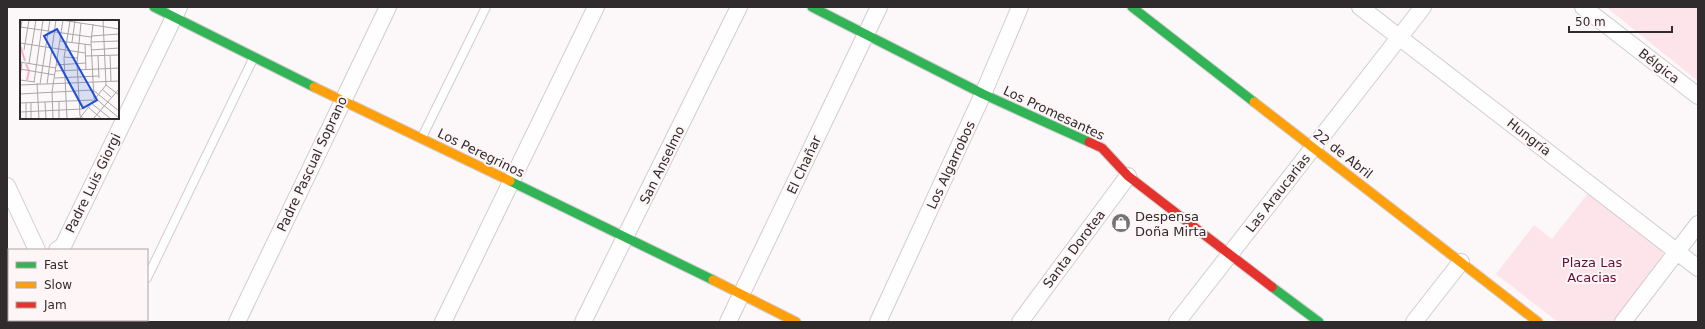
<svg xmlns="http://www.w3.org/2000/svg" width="1705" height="329" font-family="'DejaVu Sans',sans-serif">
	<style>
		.green { fill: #fde3ea }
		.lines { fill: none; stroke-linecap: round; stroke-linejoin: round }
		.lane-casing { stroke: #d1cdce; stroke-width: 10 }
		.street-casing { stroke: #d1cdce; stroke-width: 18 }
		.fast-casing { stroke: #d1cdce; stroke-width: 11 }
		.slow-casing { stroke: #d1cdce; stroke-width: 11 }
		.jam-casing { stroke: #d1cdce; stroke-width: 11 }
		.lane { stroke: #fffefe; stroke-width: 8 }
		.street { stroke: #fffefe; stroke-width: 16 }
		.fast { stroke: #30b455; stroke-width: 9 }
		.slow { stroke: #ff9f0a; stroke-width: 9 }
		.jam { stroke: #e5322d; stroke-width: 9 }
		.labels { text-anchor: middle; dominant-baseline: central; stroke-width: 4; stroke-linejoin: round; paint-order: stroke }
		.street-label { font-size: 13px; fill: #302b2d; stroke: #fef5f7 }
		.poi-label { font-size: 13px; fill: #302b2d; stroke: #fef5f7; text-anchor: start }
		.park-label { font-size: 13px; fill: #640c34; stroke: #fef5f7 }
		.inset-river { fill: none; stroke: #f6b0c6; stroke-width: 2 }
		.inset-road { fill: none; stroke: #aaa5a7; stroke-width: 1 }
		.view { fill: #1d4ed8; fill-opacity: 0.15; stroke: #1d4ed8; stroke-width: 2 }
		.inset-edge { fill: none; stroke: #302b2d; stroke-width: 2 }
	</style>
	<rect width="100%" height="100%" fill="#fcf7f8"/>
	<path class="green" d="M1606,7H1698V81Z
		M1589,192L1659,248L1663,254L1661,262L1614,322H1558L1496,274L1534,225L1552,239Z"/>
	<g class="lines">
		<defs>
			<path id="lane" d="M422,137L486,7
				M147,278L254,57"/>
			<path id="street" d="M1360,7L1698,268
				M1583,7L1698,96
				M7,186L37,250
				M57,250L63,246L179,7
				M68,320L69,322
				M132,320L136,322
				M31,322L36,320
				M237,322L388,7
				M443,322L596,7
				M583,322L739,7
				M728,322L879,7
				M878,322L983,94L1020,7
				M1020,322L1128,176
				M1177,322L1423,7
				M1414,322L1461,262
				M1623,322L1698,224"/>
			<path id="fast" d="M154,7L314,87
				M812,7L983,94L1089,142
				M1132,7L1254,102
				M510,181L713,280
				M1272,287L1319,322"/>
			<path id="slow" d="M314,87L510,181
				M1254,102L1538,322
				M713,280L796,322"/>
			<path id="jam" d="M1089,142L1102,148L1128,176L1272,287"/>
		</defs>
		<use href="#lane" class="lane-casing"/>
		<use href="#street" class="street-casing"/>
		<use href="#fast" class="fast-casing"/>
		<use href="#slow" class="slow-casing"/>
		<use href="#jam" class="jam-casing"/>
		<use href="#lane" class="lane"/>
		<use href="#street" class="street"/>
		<use href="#fast" class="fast"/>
		<use href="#slow" class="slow"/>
		<use href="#jam" class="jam"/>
	</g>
	<defs>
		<symbol id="shop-disc" viewBox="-11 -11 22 22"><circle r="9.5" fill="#777274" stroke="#fef5f7"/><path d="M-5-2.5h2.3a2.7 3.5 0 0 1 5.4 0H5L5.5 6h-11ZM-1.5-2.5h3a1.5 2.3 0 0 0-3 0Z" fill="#fff"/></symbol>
	</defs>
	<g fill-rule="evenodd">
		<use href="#shop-disc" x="1110" y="212" width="22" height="22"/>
	</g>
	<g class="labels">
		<g class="street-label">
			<text transform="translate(1659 66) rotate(38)">Bélgica</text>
			<text transform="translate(1054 113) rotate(25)">Los Promesantes</text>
			<text transform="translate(1529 137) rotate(38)">Hungría</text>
			<text transform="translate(481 153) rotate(26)">Los Peregrinos</text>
			<text transform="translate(1343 154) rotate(38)">22 de Abril</text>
			<text transform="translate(312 164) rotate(-65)">Padre Pascual Soprano</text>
			<text transform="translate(662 165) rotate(-64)">San Anselmo</text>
			<text transform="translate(804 165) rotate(-65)">El Chañar</text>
			<text transform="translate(951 165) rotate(-65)">Los Algarrobos</text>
			<text transform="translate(93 183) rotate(-64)">Padre Luis Giorgi</text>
			<text transform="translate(1278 193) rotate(-52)">Las Araucarias</text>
			<text transform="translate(1074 249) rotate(-53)">Santa Dorotea</text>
		</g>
		<g class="poi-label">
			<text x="1135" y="216">Despensa<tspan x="1135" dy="15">Doña Mirta</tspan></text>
		</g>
		<g class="park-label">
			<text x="1592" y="262">Plaza Las<tspan x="1592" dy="15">Acacias</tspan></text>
		</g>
	</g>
	<g transform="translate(20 20)">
		<rect width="99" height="99" fill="#fcf7f8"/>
		<path class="inset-river" d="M0,25L5,41M6,44L9,51L7,60"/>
		<path class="inset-road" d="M41,0L99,9M61,3L57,43L60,96L64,99M73,4L71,22L74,79M0,7L71,17M0,14L2,0M71,16L99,14M99,18V61M40,21L71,25M52,22L55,1M71,22L99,21M0,23L65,33M65,24L66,50M4,30L9,0M71,30L99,28M90,35L91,61M65,36L99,35M78,36L79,58M44,37L57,38M0,42L36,48M9,43L16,0M36,45L66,43M0,49L35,55M35,51L99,48M0,58L2,42M35,58L79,56M0,60L15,62M14,62L23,0M17,63L19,99M20,64L30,0M27,64L36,0M0,65L99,61M86,65L99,75M82,69L91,77M0,74L73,70L99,91M75,78L99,98M39,81V99M25,82L26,99M0,83L73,80M6,83V99M11,83V99M71,83L91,99M68,87L82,99M0,92L62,89M33,99L32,72L43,0M46,99L59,98M47,99L44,38L50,1M59,99L86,65L83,0M73,99L99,69"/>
		<path class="view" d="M37,9L77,80L63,88L24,16Z"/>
		<rect width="99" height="99" class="inset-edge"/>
	</g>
	<rect width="1705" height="329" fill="none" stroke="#302b2d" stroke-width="16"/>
	<rect x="8" y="249" width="140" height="72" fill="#fef5f7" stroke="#aca4a6"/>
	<rect x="16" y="262" width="20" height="6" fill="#30b455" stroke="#aca4a6"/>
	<text x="44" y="269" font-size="12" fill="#302b2d">Fast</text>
	<rect x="16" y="282" width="20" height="6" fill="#ff9f0a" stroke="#aca4a6"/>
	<text x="44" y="289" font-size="12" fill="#302b2d">Slow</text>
	<rect x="16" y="302" width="20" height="6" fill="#e5322d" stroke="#aca4a6"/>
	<text x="44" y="309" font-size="12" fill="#302b2d">Jam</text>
	<path d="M1569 26v6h103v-6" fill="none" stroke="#302b2d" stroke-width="2"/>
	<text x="1575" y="26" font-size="12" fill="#302b2d" stroke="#fef5f7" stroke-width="3" paint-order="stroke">50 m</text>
</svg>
